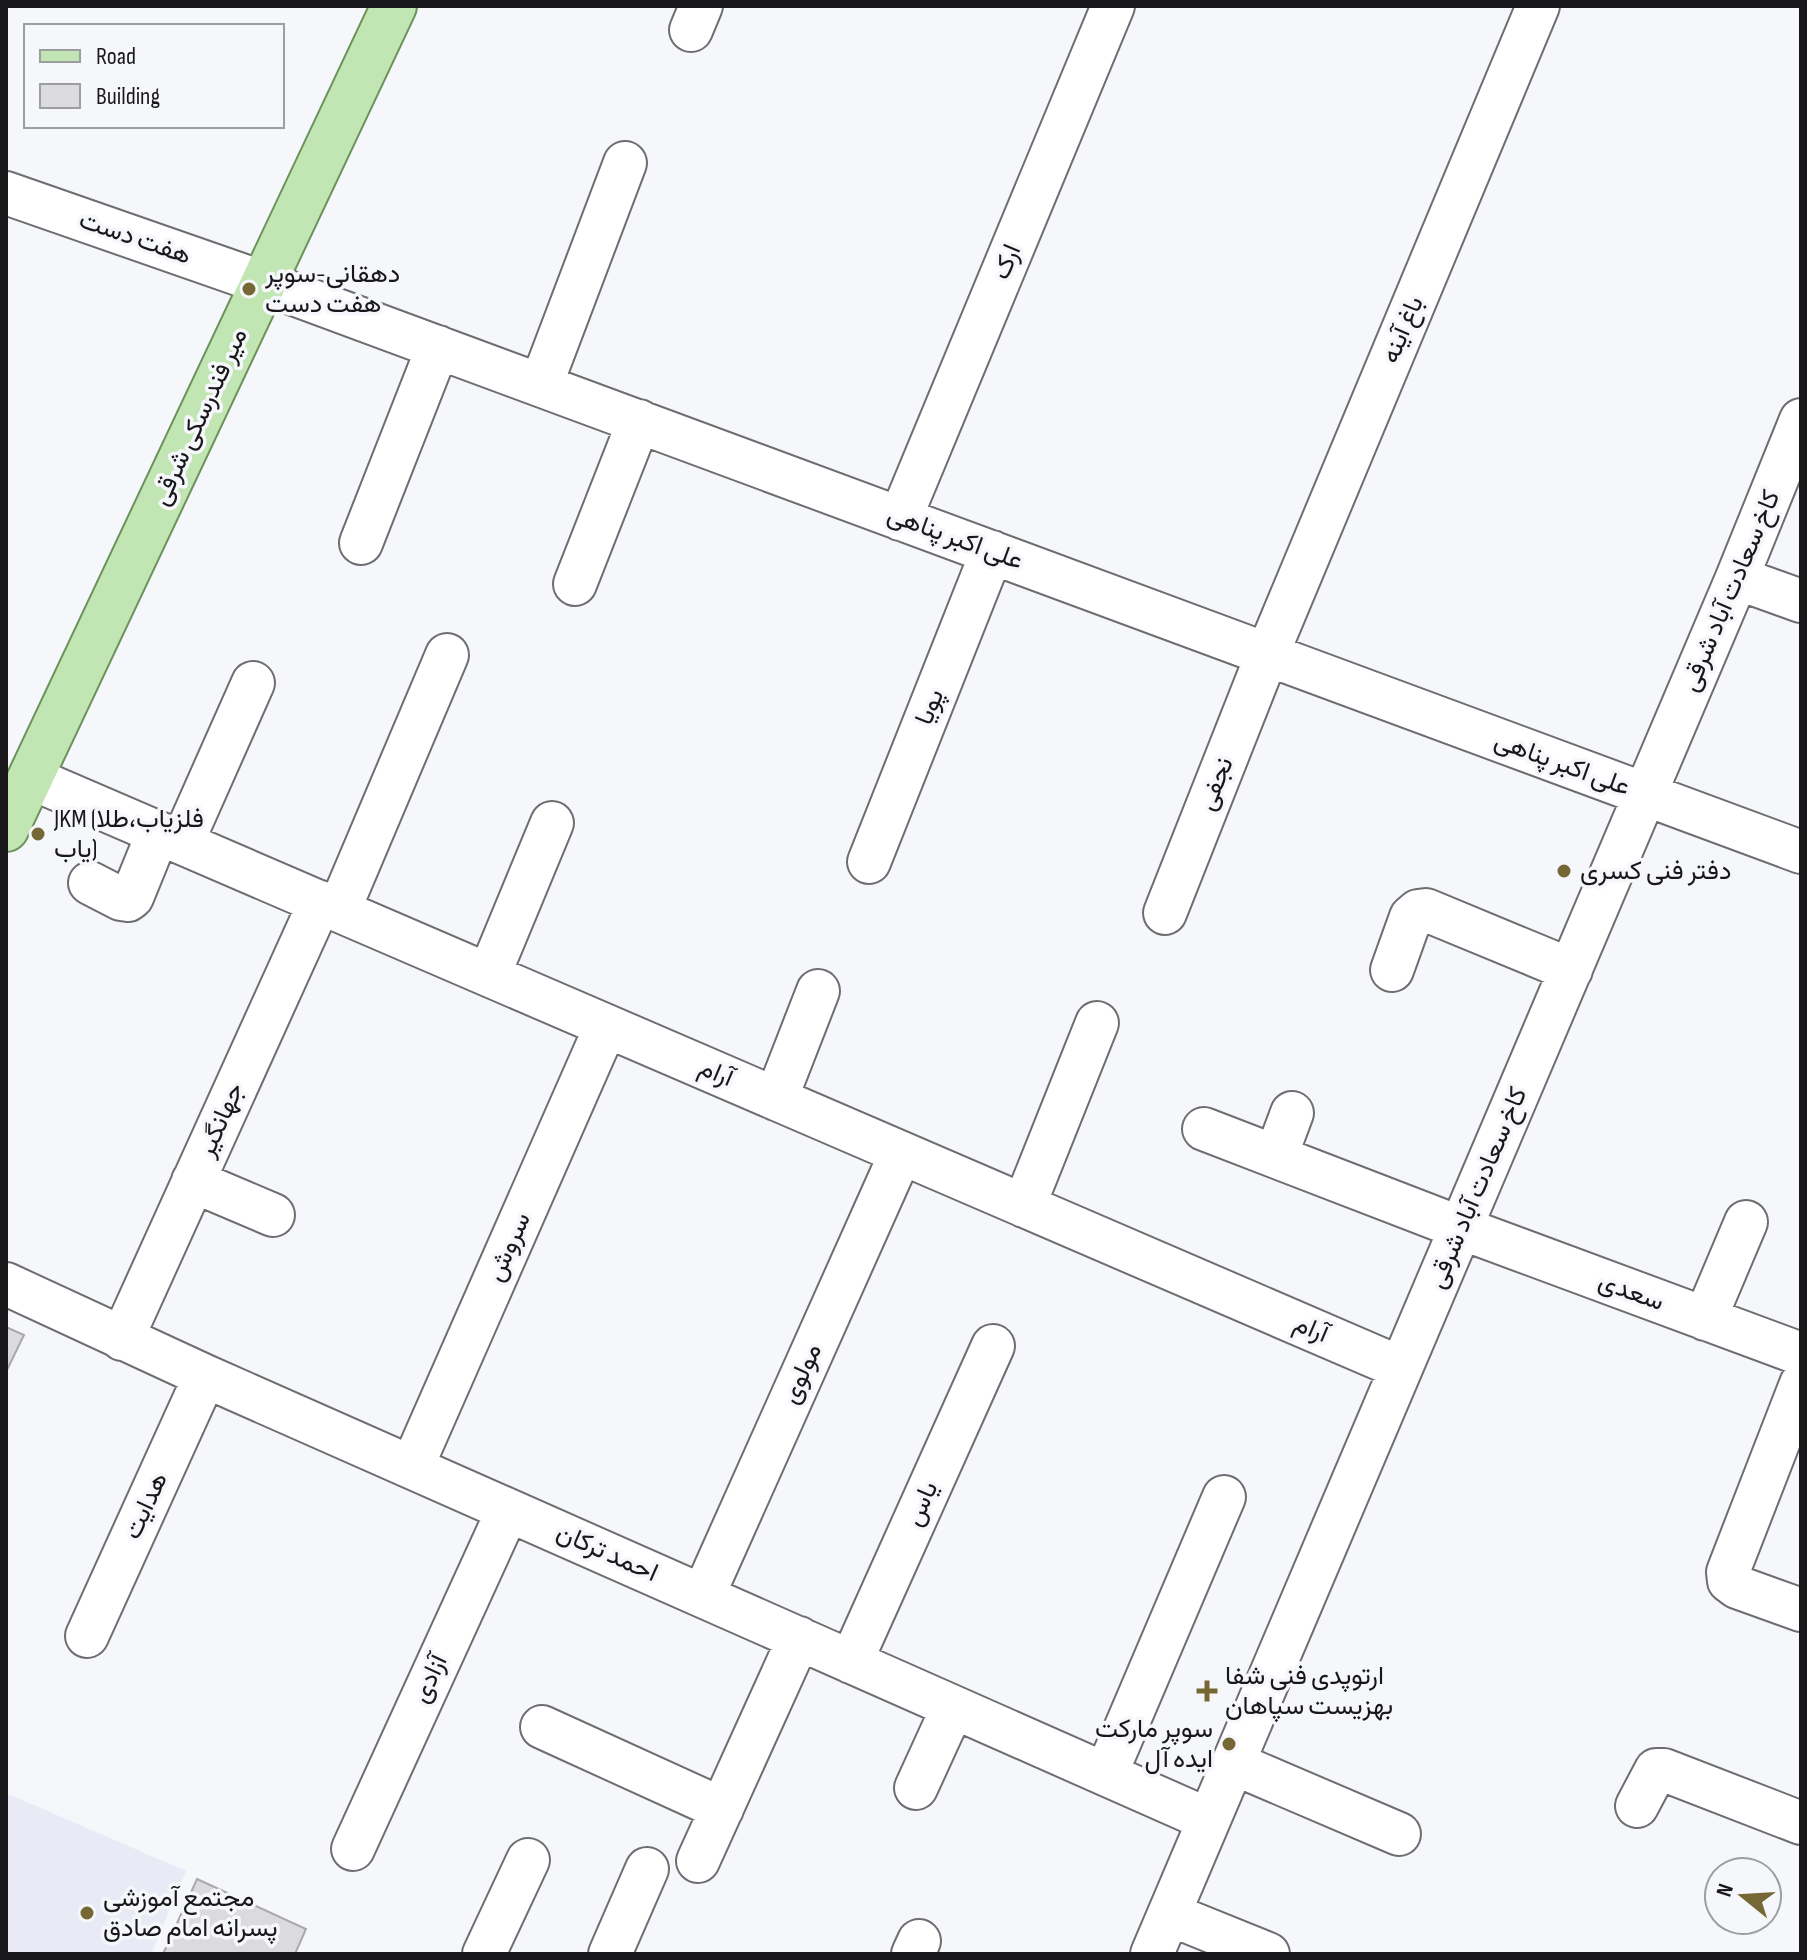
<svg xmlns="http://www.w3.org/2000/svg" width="1807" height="1960" font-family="'Sofia Sans Condensed',Vazirmatn,sans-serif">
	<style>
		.built { fill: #e9eaf5 }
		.building { fill: #dbdbdf; stroke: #a9a9ad; stroke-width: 2 }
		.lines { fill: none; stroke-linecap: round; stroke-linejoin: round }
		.minor-casing { stroke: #6e6e72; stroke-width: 46 }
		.major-casing { stroke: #6b925d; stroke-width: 48 }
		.minor { stroke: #fff; stroke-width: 42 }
		.major { stroke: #c1e5b3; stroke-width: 44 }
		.poi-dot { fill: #766835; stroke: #f6f7fb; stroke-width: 3 }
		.labels { text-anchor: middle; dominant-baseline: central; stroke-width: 7; stroke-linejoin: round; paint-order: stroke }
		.street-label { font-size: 26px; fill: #18181a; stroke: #f6f7fb }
		.poi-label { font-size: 26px; fill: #18181a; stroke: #f6f7fb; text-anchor: start }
	</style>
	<rect width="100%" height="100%" fill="#f6f7fb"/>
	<path class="built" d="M6,1793L186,1871L151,1954H6Z"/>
	<path class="building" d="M6,1327L24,1335L6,1372Z
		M197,1879L306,1929L295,1954H163Z"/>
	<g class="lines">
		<defs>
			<path id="minor" d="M691,30L701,6
				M6,193L264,283L1801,852
				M541,385L625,163
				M900,519L1113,6
				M361,543L438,347
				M1737,578L1801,601
				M575,584L639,421
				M31,778L1401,1368
				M182,843L253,683
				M869,862L992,552
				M90,883L121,899L128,900L132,897L158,833
				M339,910L447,655
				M1165,913L1267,655L1538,6
				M1392,970L1411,917L1418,911L1426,910L1571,970
				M489,975L552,823
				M776,1099L818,991
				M1204,1129L1461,1228L1801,1354
				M1276,1156L1292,1113
				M193,1181L273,1215
				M1024,1206L1097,1023
				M6,1284L205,1376L1209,1820
				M1705,1319L1746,1222
				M122,1339L320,902
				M1801,1384L1728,1572L1729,1581L1737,1587L1801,1610
				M412,1467L606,1026
				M703,1596L901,1153
				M87,1636L205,1376
				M851,1662L993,1346
				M542,1727L722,1809
				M1233,1763L1399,1834
				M1106,1774L1224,1497
				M916,1788L953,1707
				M1637,1806L1656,1770H1664L1801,1823
				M353,1849L508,1510
				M698,1861L799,1638
				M1169,1914L1268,1954
				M484,1954L528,1860
				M610,1954L647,1869
				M913,1954L919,1941
				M1152,1954L1737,578L1801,420"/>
			<path id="major" d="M6,829L394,6"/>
		</defs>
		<use href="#minor" class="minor-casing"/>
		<use href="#major" class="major-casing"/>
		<use href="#minor" class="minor"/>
		<use href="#major" class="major"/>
	</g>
	<g class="poi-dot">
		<circle cx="249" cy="289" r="8"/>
		<circle cx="38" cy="834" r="8"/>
		<circle cx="1564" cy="871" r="8"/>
		<path d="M1203 1679h8v8h8v8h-8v8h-8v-8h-8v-8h8z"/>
		<circle cx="1229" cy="1744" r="8"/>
		<circle cx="87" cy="1913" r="8"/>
	</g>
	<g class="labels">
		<g class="street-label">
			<text transform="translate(135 238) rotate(19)">هفت دست</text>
			<text transform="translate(1007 262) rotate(-67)">ارک</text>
			<text transform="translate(1403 330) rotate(-67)">باغ آینه</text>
			<text transform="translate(200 417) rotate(-65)">میر فندرسکی شرقی</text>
			<text transform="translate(955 538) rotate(20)">علی اکبر پناهی</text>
			<text transform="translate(1731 591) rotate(-67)">کاخ سعادت آباد شرقی</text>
			<text transform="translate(930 707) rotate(-68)">پویا</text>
			<text transform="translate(1562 764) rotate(20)">علی اکبر پناهی</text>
			<text transform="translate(1216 784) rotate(-68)">نجفی</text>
			<text transform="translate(716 1073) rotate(23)">آرام</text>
			<text transform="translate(221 1120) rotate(-66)">جهانگیر</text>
			<text transform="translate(1478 1188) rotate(-67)">کاخ سعادت آباد شرقی</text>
			<text transform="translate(509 1247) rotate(-66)">سروش</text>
			<text transform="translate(1631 1292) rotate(20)">سعدی</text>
			<text transform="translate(1311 1329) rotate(23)">آرام</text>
			<text transform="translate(802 1374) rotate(-66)">مولوی</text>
			<text transform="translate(922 1504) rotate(-66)">یاس</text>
			<text transform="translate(146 1506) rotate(-65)">هدایت</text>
			<text transform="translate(607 1553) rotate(24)">احمد ترکان</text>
			<text transform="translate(430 1679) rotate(-65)">آزادی</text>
		</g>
		<g class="poi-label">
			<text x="265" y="274">دهقانی-سوپر<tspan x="265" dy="30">هفت دست</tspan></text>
			<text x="54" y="819">JKM (فلزیاب،طلا<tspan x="54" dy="30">یاب)</tspan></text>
			<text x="1580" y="871">دفتر فنی کسری</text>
			<text x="1225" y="1676">ارتوپدی فنی شفا<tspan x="1225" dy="30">بهزیست سپاهان</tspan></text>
			<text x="1213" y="1729" text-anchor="end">سوپر مارکت<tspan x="1213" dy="30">ایده آل</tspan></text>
			<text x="103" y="1898">مجتمع آموزشی<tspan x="103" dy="30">پسرانه امام صادق</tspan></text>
		</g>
	</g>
	<rect width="1807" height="1960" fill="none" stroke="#18181a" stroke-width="16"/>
	<rect x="24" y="24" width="260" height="104" fill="#f6f7fb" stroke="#9d9ea1" stroke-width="2"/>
	<rect x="40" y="50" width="40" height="12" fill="#c1e5b3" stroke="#9d9ea1" stroke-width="2"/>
	<text x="96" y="64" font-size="24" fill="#18181a">Road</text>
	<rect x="40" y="84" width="40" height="24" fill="#dbdbdf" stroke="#9d9ea1" stroke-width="2"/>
	<text x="96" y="104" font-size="24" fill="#18181a">Building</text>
	<g transform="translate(1743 1896) rotate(288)"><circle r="38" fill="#f6f7fb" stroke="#9d9ea1" stroke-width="2"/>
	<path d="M0-6L14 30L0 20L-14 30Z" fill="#766835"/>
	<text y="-12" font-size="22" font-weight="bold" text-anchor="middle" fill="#18181a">N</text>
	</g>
</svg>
